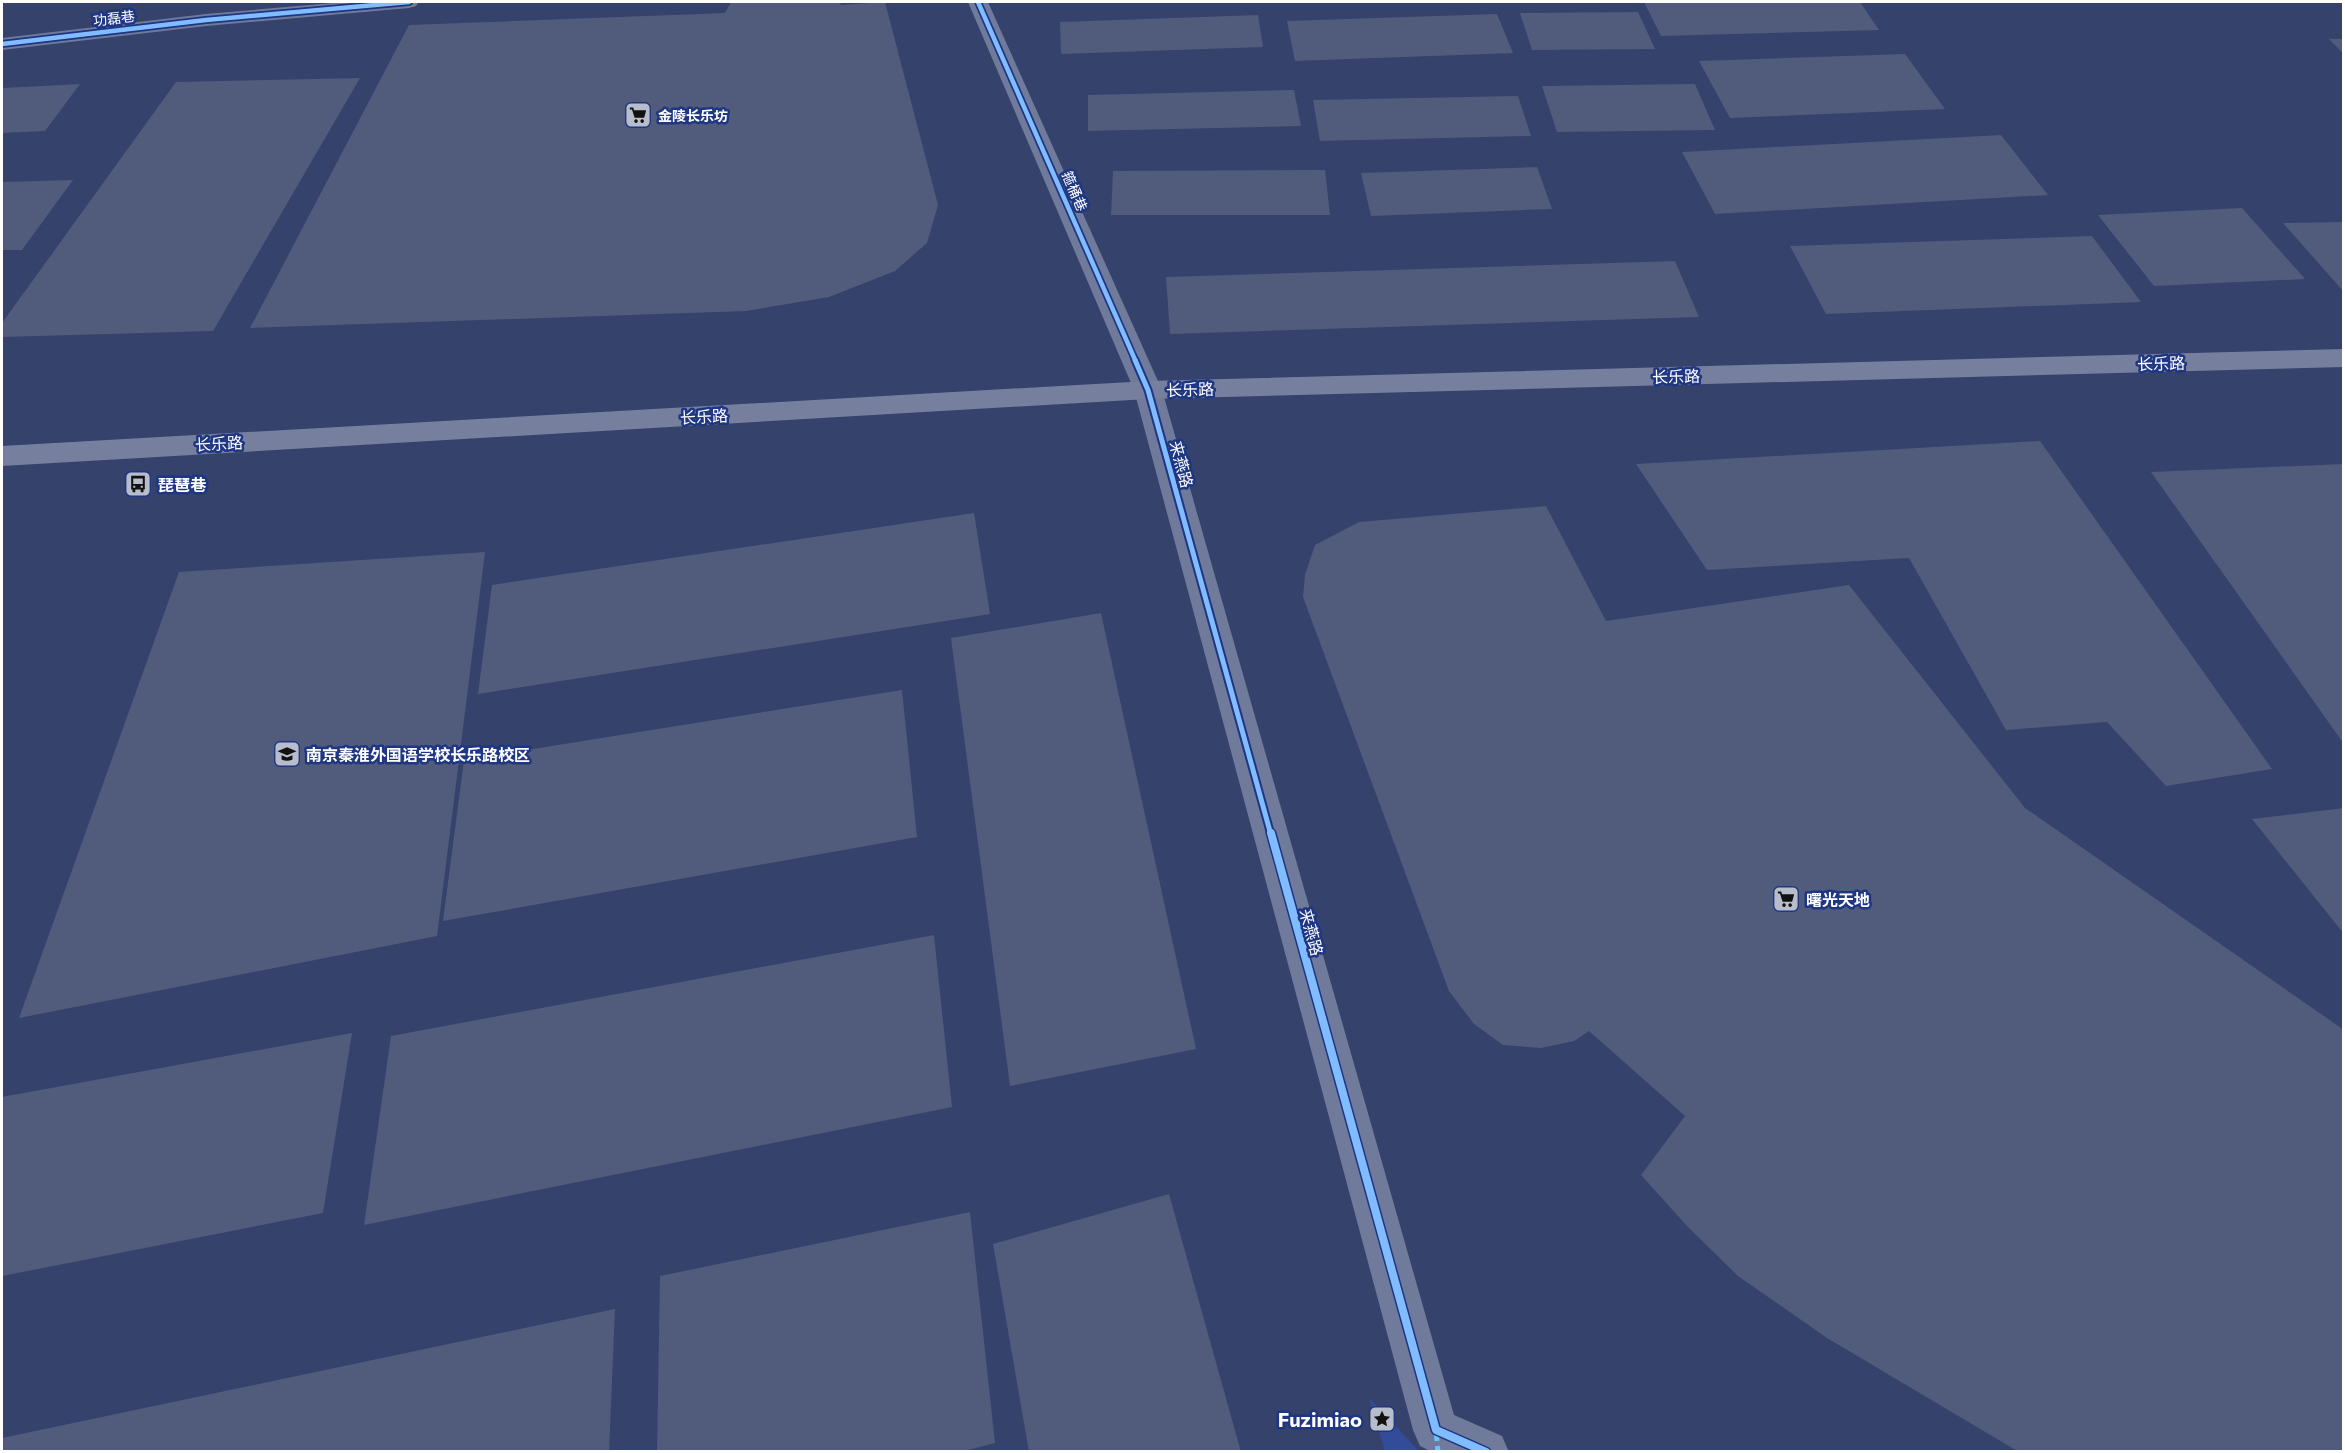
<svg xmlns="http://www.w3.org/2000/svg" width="2345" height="1453" font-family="Commissioner,'Noto Sans SC',sans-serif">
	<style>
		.green { fill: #324c9a }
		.building { fill: #515b7c }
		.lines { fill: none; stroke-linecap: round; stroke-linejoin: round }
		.minor { fill: #707a9a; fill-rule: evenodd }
		.secondary { fill: #767f9e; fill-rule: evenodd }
		.quiet { stroke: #70c2fc; stroke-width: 5; stroke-dasharray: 11 5; stroke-linecap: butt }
		.cycleway-far2-casing { stroke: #1e3683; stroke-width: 8 }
		.cycleway-far1-casing { stroke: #1e3683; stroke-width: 9 }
		.cycleway-casing { stroke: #1e3683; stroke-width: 11 }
		.cycleway-far2 { stroke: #80bcff; stroke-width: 4.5 }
		.cycleway-far1 { stroke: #80bcff; stroke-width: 5 }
		.cycleway { stroke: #80bcff; stroke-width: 8 }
		.labels { text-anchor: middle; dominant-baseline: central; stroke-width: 5; stroke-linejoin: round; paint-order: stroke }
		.far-street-label { font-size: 14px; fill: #fff; stroke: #1e3683 }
		.far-poi-label { font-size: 14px; font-weight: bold; fill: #fff; stroke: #1e3683; text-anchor: start }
		.street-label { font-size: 16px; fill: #fff; stroke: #1e3683 }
		.poi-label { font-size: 16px; font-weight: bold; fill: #fff; stroke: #1e3683; text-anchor: start }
		.near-poi-label { font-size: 20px; font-weight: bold; fill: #fff; stroke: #1e3683; text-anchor: end }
	</style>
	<rect width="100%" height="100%" fill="#35426c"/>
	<path class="green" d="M1369,1398L1419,1451H1385Z"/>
	<path class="building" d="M731,2H842L840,5L885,2L938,205L927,243L895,271L829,297L746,311L250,328L409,25L725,13Z
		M1644,2H1860L1879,30L1661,36Z
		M1638,12L1655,49L1532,50L1520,13Z
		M1497,14L1513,53L1295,61L1287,21Z
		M1258,15L1263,47L1061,54L1060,22Z
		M2329,39H2344V54Z
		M1905,54L1945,109L1730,118L1699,61Z
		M360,78L213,331L2,337V323L176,82Z
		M80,84L45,131L2,133V88Z
		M1695,84L1715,130L1557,132L1542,86Z
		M1294,90L1301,126L1088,131V95Z
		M1518,96L1531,136L1320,141L1313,100Z
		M2001,135L2048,195L1715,214L1682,152Z
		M1537,167L1552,209L1371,216L1361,173Z
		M1325,170L1330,215H1111L1113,171Z
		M73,180L22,250H2V182Z
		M2242,208L2305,279L2154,286L2098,215Z
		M2344,222V292L2283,223Z
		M2092,236L2141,302L1826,314L1790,246Z
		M1675,261L1699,317L1170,334L1166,277Z
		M2040,441L2272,769L2166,786L2107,722L2006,730L1909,558L1707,570L1636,464Z
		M2344,464V744L2151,472Z
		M1546,506L1606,621L1849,585L2025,808L2344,1030V1452H2019L1827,1338L1738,1276L1688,1227L1641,1175L1685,1116L1589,1031L1574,1041L1541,1048L1503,1045L1474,1024L1449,991L1303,597L1305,575L1315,545L1359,522Z
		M974,513L990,614L478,694L492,585Z
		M485,552L437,936L19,1018L179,572Z
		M1101,613L1196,1049L1010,1086L951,638Z
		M902,690L917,837L443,921L464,760Z
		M2344,808V934L2252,819Z
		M934,935L952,1107L364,1225L391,1036Z
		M352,1033L323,1213L2,1276V1097Z
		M1169,1194L1241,1452H1029L993,1244Z
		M970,1212L995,1443L960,1452H657L660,1276Z
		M615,1309L609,1452H2V1438Z"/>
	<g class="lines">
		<path class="minor" d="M345,2H419L416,6L409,8L206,26L2,50V38L206,14Z
			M968,2H988L1162,390L1454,1415L1502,1436L1509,1452H1432L1420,1446L1413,1430L1134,390Z"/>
		<path class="secondary" d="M2344,349V367L1148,399L2,466V446L1148,381Z"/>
		<path class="quiet" d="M1436,1430L1438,1452"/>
		<defs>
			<path id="cycleway-far2" d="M978,2L1136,362
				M2,44L206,20L409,2"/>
			<path id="cycleway-far1" d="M1135,360L1148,390L1271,835"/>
			<path id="cycleway" d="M1271,833L1436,1430L1486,1452"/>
		</defs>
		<use href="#cycleway-far2" class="cycleway-far2-casing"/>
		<use href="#cycleway-far1" class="cycleway-far1-casing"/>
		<use href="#cycleway" class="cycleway-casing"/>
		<use href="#cycleway-far2" class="cycleway-far2"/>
		<use href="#cycleway-far1" class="cycleway-far1"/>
		<use href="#cycleway" class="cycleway"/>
	</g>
	<defs>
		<symbol id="supermarket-square" viewBox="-11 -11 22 22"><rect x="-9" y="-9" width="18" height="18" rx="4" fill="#b8bdcc" stroke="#1e3683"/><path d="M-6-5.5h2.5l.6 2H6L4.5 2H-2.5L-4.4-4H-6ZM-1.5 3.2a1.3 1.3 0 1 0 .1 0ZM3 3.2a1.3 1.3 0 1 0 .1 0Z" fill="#111"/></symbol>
		<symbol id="bus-square" viewBox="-11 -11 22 22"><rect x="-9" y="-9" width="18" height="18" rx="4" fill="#b8bdcc" stroke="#1e3683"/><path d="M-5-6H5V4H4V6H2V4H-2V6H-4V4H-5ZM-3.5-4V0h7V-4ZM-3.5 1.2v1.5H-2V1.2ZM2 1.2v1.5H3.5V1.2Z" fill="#111"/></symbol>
		<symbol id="school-square" viewBox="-11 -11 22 22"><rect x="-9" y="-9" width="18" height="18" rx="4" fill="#b8bdcc" stroke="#1e3683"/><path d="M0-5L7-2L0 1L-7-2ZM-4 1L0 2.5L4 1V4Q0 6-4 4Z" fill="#111"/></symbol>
		<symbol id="sight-square" viewBox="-11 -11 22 22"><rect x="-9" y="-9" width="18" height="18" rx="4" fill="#b8bdcc" stroke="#1e3683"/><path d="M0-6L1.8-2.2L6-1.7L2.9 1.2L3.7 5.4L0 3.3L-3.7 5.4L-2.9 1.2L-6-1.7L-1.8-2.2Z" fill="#111"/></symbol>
	</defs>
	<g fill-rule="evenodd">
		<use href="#supermarket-square" x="623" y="100" width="30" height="30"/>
		<use href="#bus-square" x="123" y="469" width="30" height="30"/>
		<use href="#school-square" x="272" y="739" width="30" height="30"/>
		<use href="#supermarket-square" x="1771" y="884" width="30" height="30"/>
		<use href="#sight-square" x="1367" y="1404" width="30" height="30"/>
	</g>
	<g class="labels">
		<g class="far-street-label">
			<text transform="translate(114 18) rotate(-7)">功磊巷</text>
			<text transform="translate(1075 191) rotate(67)">箍桶巷</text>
		</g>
		<g class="far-poi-label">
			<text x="658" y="115">金陵长乐坊</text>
		</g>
		<g class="street-label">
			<text transform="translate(2161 363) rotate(-2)">长乐路</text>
			<text transform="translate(1676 376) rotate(-2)">长乐路</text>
			<text transform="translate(1190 389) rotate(-2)">长乐路</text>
			<text transform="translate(704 416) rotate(-3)">长乐路</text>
			<text transform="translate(219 443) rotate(-3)">长乐路</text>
			<text transform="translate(1182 464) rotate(75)">来燕路</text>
			<text transform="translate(1312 932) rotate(75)">来燕路</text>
		</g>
		<g class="poi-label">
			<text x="158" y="484">琵琶巷</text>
			<text x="306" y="754">南京秦淮外国语学校长乐路校区</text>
			<text x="1806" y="899">曙光天地</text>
		</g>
		<g class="near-poi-label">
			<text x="1362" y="1419">Fuzimiao</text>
		</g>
	</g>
	<rect width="2345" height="1453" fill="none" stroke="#ffffff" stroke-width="6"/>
</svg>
